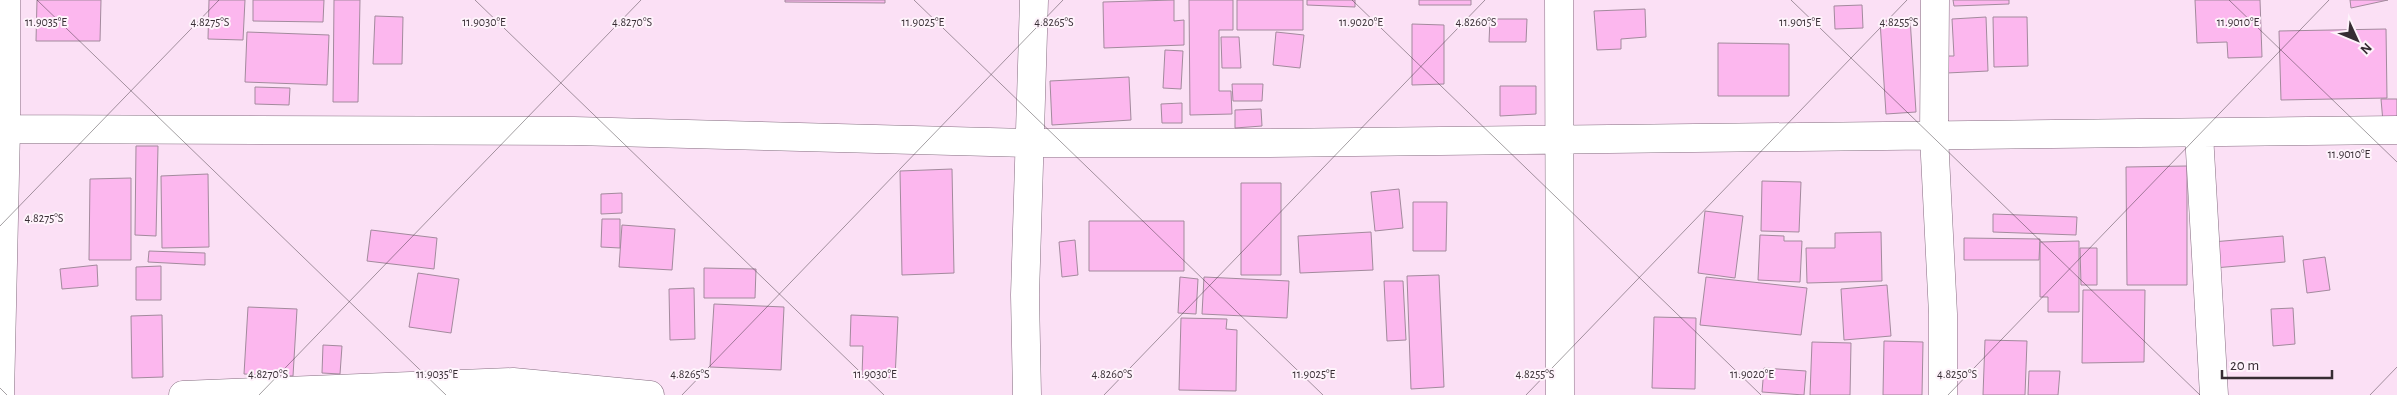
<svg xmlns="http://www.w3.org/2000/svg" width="2397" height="395" font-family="'Alegreya Sans',sans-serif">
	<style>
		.building { fill: #fcb7ee; stroke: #a38a9d }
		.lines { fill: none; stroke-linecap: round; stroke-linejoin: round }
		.street-casing { stroke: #856d80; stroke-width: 29 }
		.street { stroke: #fff; stroke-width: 28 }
		.ticks { fill: none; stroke: #362c33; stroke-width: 1; stroke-opacity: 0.45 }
		.ticks-label { font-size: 12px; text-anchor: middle; fill: #362c33; stroke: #fef3fb; stroke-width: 4; stroke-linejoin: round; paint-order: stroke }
	</style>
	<rect width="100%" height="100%" fill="#fbe0f5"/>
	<path class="building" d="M37,0H101L100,41H36Z
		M209,0H245L243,40L208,39Z
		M253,0H324L323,22L253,21Z
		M334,0H360L358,102H333Z
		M785,0H885V3L785,2Z
		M1174,0V21L1184,20V45L1104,48L1103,2Z
		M1189,0H1233V30H1219V91H1231L1232,114L1190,115Z
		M1237,0H1303V30H1237Z
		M1307,0H1355V7L1307,5Z
		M1419,0H1471V5H1419Z
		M1953,0H2009V4L1954,6Z
		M2195,0H2260L2262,57L2228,58L2227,42L2197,43Z
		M2350,0H2388L2351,8Z
		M1862,5L1863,28L1835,29L1834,6Z
		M1645,9L1646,37L1621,39V49L1597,50L1594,11Z
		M375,16L403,17L402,64H373Z
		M1986,17L1988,71L1947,73V56H1954L1952,19Z
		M1993,17H2027L2028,66L1994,67Z
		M1910,18L1916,112L1886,114L1880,21Z
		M1490,19H1527L1526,42H1489Z
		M1412,24L1444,25V84L1412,85Z
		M2386,29L2387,98L2281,100L2279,31Z
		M247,32L329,35L327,85L245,82Z
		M1276,32L1304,35L1300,68L1273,65Z
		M1221,37H1239L1241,68H1222Z
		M1718,43L1789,44V96H1718Z
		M1165,50L1183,51L1181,89L1163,88Z
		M1129,77L1131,120L1052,125L1050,81Z
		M1232,84H1263L1262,101H1233Z
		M1500,86H1536V114L1500,116Z
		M255,87L290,88L289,105L255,104Z
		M2381,99H2397V121L2383,122Z
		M1182,103V123H1162L1161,104Z
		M1261,109L1262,126L1235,128V110Z
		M136,146H158L156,236L135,235Z
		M2187,166V285H2127L2126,167Z
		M952,169L954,273L902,275L900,171Z
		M208,174L209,247L162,248L161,176Z
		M131,178V260H89L90,179Z
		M1762,181L1801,182L1799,232L1761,231Z
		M1241,183H1281V275H1241Z
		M1399,189L1403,228L1375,231L1371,192Z
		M622,193V213L601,214V194Z
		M1413,202H1447L1446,251H1413Z
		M1705,211L1743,216L1735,278L1698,273Z
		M1993,214L2077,217L2076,235L1993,232Z
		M602,219H620V248L601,247Z
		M1089,221H1184V271H1089Z
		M622,225L675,229L672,270L619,267Z
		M371,230L437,238L434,269L367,261Z
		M1371,232L1373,270L1300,273L1298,236Z
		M1881,232L1882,281L1807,283L1806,248H1835V233Z
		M1760,235L1784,236V241H1802L1800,282L1758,280Z
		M2283,236L2285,262L2214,268L2212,242Z
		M1964,238L2040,239L2039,260H1964Z
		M1075,240L1078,275L1062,277L1059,242Z
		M2079,241V312H2048V297H2040V242Z
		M2080,248H2097V285H2081Z
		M149,251L205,253V265L148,262Z
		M2325,257L2330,290L2307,293L2303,260Z
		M97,265L98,286L62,289L60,269Z
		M161,266V300H136V267Z
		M704,268L756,269L755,298H704Z
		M418,273L459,279L451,333L409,327Z
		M1439,275L1444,387L1411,389L1407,276Z
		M1180,277L1198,279L1196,314L1178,313Z
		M1204,277L1289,281L1287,318L1202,314Z
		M1706,277L1807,288L1801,335L1700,325Z
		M1384,281H1403L1406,340L1387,341Z
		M1887,285L1891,336L1844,340L1841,289Z
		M694,288L695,339L670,340L669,289Z
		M2083,290H2145L2144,362L2082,363Z
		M714,304L784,307L781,370L710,367Z
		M248,307L297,309L293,376L244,374Z
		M2293,308L2295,344L2273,346L2271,309Z
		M162,315L163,377L132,378L131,316Z
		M851,315L898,317L895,378L862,376L863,346H850Z
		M1654,317L1696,318L1695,389L1652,388Z
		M1181,318L1227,319L1226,329L1237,330L1236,391L1179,390Z
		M1985,340L2027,341L2025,395H1983Z
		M1884,341L1923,342L1922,395H1883Z
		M1812,342L1851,343L1850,395H1810Z
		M323,345L342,346L340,374L322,373Z
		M1764,368L1806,371L1804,395L1762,392Z
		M2029,371H2060L2058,395H2028Z"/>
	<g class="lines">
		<defs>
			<path id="street" d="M1559,0L1560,395
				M1935,0L1934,136L1943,314V395
				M0,129L574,131L1031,143H1269L2397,130
				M2199,134L2214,395
				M0,395L6,129V0
				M183,395L513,382L650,395
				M1027,395L1025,295L1034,0"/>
		</defs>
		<use href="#street" class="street-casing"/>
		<use href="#street" class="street"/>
	</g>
	<path class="ticks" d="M37,0L446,395M475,0L884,395M914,0L1323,395M1352,0L1761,395M1791,0L2200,395M2229,0L2397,162M0,226L219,0M0,388L7,395M259,395L641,0M682,395L1063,0M1104,395L1485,0M1526,395L1907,0M1948,395L2329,0M2370,395L2397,367"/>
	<g class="ticks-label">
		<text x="46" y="26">11.9035°E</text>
		<text x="484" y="26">11.9030°E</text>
		<text x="923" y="26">11.9025°E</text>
		<text x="1361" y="26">11.9020°E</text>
		<text x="1800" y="26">11.9015°E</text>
		<text x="2238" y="26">11.9010°E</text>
		<text x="210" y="26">4.8275°S</text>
		<text x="632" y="26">4.8270°S</text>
		<text x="1054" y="26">4.8265°S</text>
		<text x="1476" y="26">4.8260°S</text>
		<text x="1899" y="26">4.8255°S</text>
		<text x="2349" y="158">11.9010°E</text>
		<text x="44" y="222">4.8275°S</text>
		<text x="268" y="378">4.8270°S</text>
		<text x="690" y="378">4.8265°S</text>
		<text x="1112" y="378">4.8260°S</text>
		<text x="1535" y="378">4.8255°S</text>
		<text x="1957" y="378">4.8250°S</text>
		<text x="437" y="378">11.9035°E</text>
		<text x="875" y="378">11.9030°E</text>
		<text x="1314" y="378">11.9025°E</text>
		<text x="1752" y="378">11.9020°E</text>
	</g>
	<g transform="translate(2357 40) rotate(134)" stroke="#fef3fb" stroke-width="4" paint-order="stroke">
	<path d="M0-4L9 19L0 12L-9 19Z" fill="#362c33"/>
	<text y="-8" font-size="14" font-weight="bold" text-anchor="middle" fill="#362c33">N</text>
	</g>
	<path d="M2222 370v8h110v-8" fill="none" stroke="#362c33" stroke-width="2.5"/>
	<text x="2230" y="370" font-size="15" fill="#362c33" stroke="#fef3fb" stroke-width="4" paint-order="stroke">20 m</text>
</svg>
